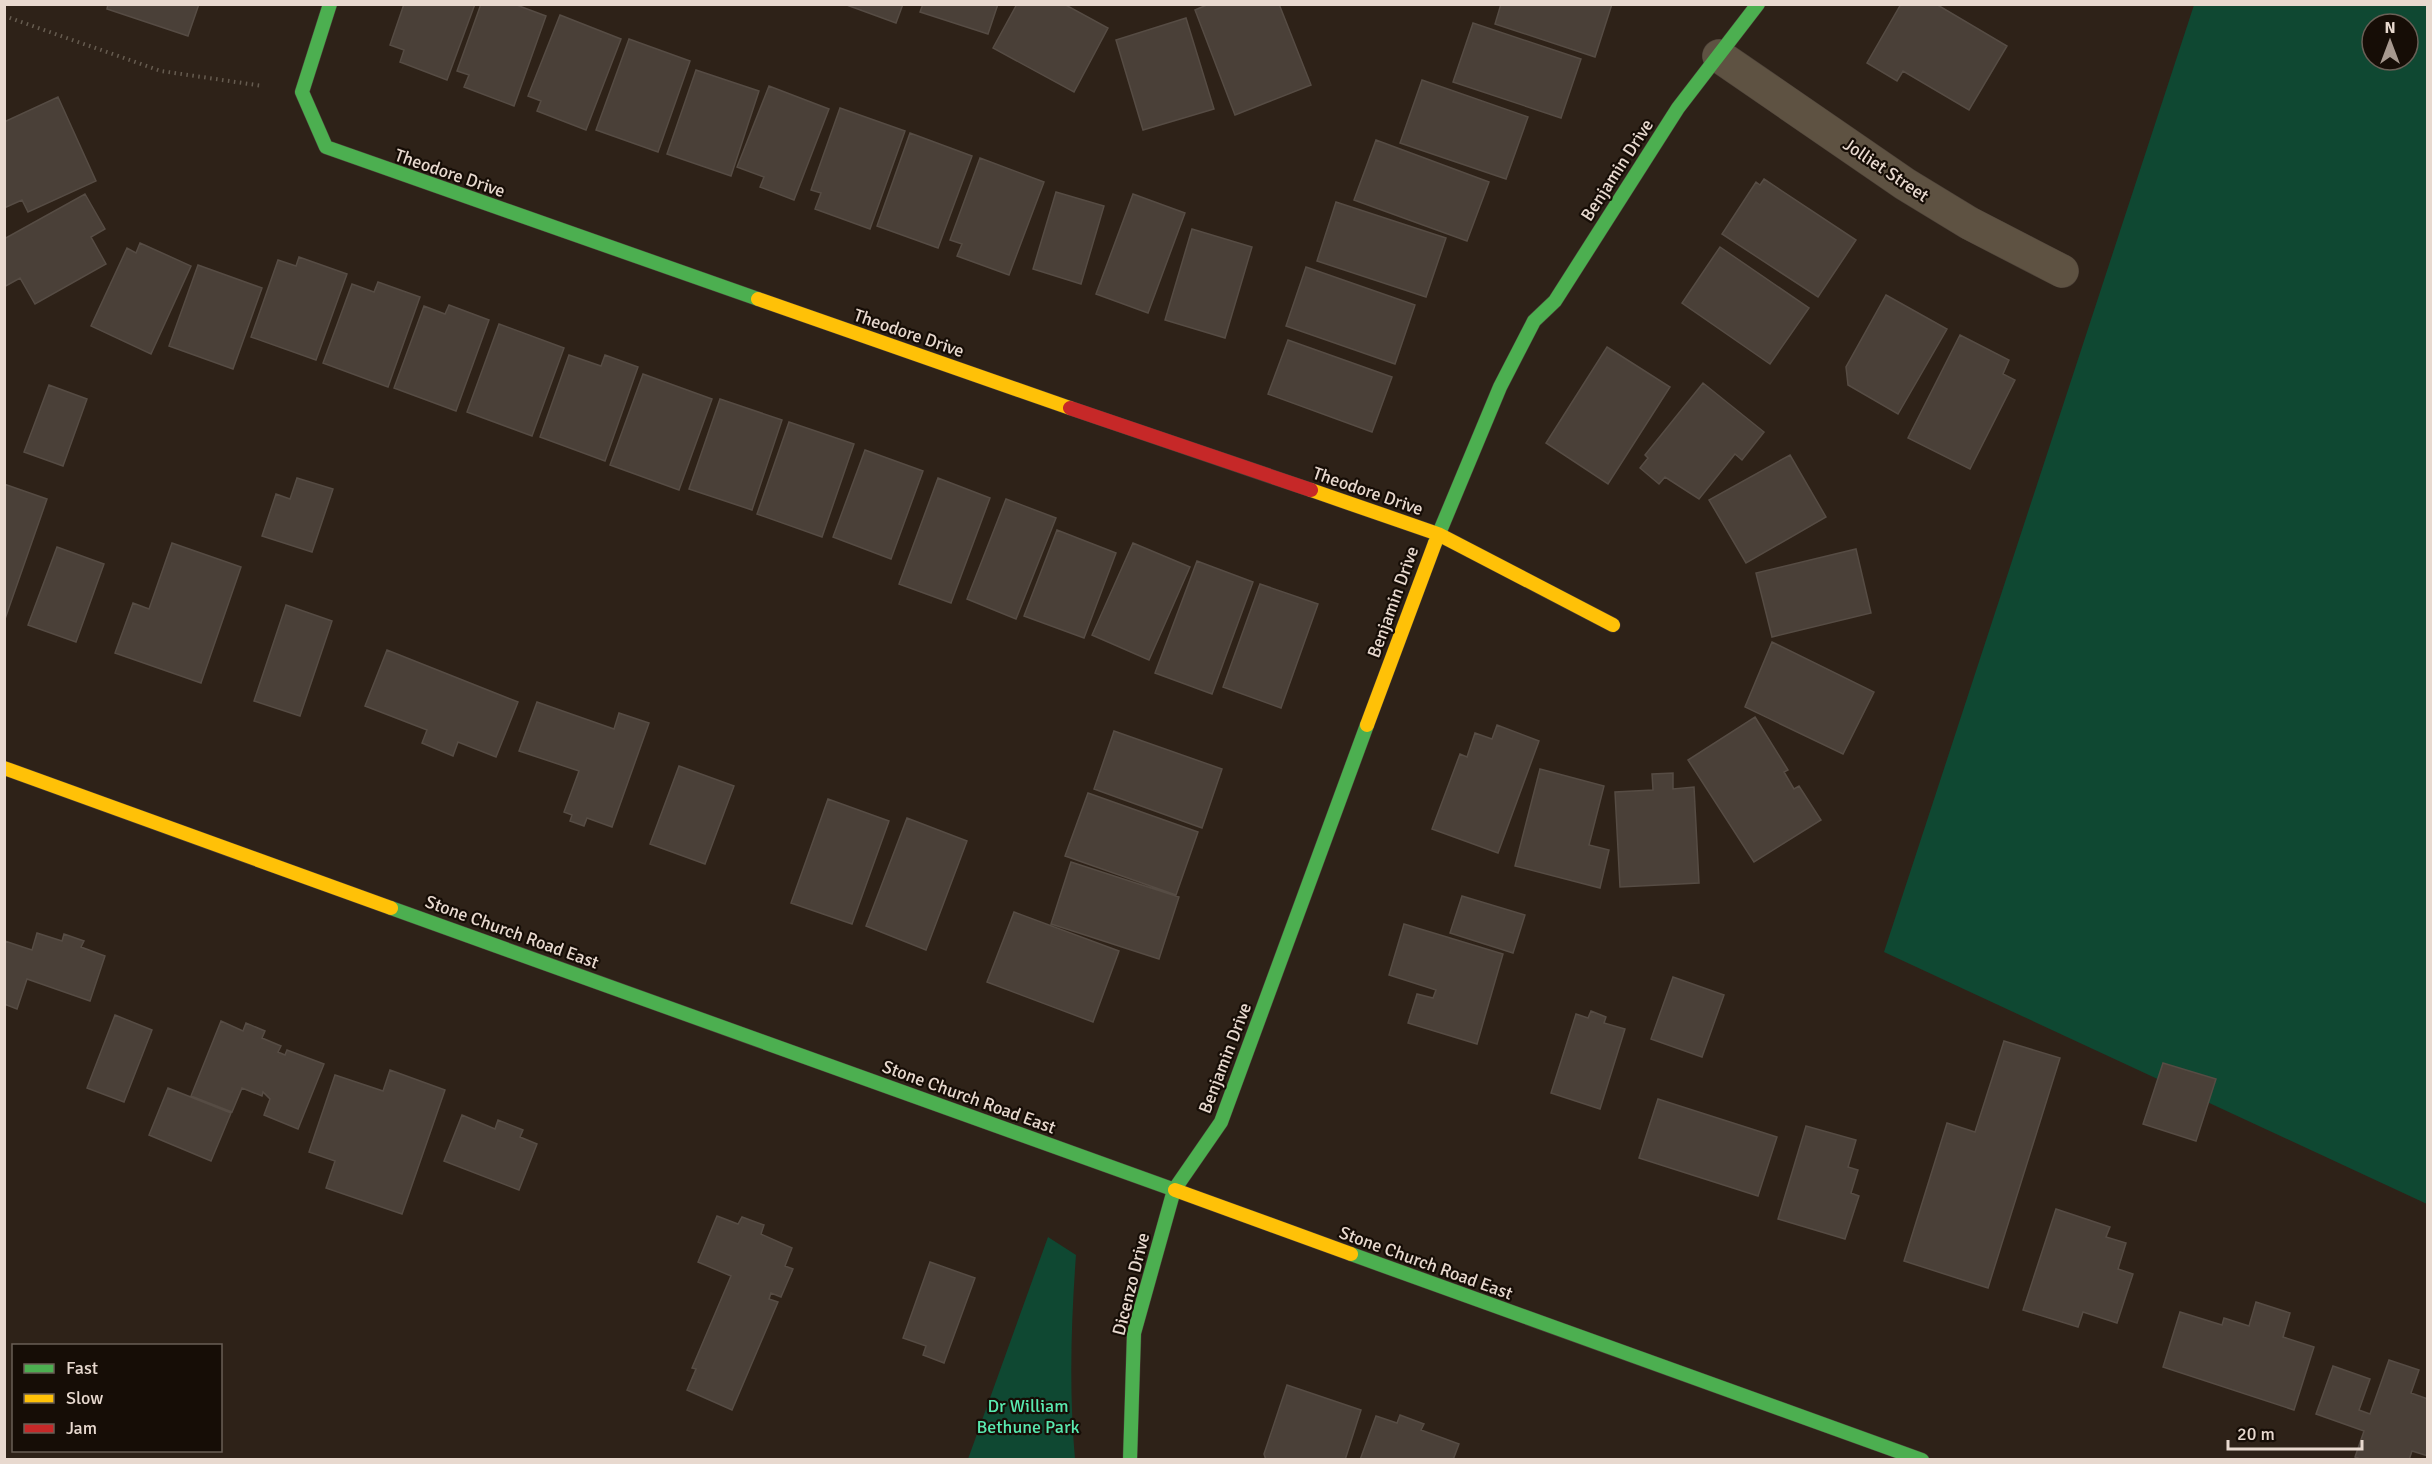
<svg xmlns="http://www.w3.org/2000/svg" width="2432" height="1464" font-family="Signika,sans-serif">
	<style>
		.green { fill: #0f4832; fill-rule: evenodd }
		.building { fill: #4a4038; stroke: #564c44; stroke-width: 1.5 }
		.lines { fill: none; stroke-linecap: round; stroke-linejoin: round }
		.street-casing { stroke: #4a3f37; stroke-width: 34 }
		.fast-casing { stroke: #4a3f37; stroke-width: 15 }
		.slow-casing { stroke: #4a3f37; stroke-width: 15 }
		.jam-casing { stroke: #4a3f37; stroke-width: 15 }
		.path { stroke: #665c50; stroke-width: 4; stroke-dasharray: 1.5 4.5; stroke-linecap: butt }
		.street { stroke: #5e5242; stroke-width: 33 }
		.fast { stroke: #4caf50; stroke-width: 14 }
		.slow { stroke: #ffc107; stroke-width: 14 }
		.jam { stroke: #c62828; stroke-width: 14 }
		.labels { text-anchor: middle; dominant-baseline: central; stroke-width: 4.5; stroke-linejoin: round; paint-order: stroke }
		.street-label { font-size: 18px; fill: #e8d9cf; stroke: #160d06 }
		.park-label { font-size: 18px; fill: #59eab0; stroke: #160d06 }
	</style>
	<rect width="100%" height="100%" fill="#2e2218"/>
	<path class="green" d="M2194,5H2427V1204L1884,952ZM2372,24H2408V60H2372Z
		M1048,1237L1076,1255C1071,1323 1069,1391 1075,1459H968Z"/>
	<path class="building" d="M108,4H199L188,36L107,9Z
		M404,4H475L447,80L400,62L404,50L390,45Z
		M481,4H514L546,16L514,106L464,87L469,75L457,71Z
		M844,4H903L896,23Z
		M923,4H998L988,34L920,12Z
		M1017,4H1064L1108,28L1074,92L993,48Z
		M1209,4H1279L1311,85L1235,115L1195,10Z
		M1501,4H1612L1595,57L1495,24Z
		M1901,4H1936L2007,46L1969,110L1903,71L1897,81L1867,63Z
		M560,15L621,39L586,130L537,111L541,101L528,96Z
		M1186,18L1214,109L1143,130L1116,40Z
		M1473,23L1581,59L1561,118L1453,82Z
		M629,39L690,61L658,152L596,130Z
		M696,70L759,91L731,176L667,154Z
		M1422,80L1528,117L1506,179L1400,143Z
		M769,86L829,109L794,200L760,187L764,177L737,167Z
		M58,97L96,181L28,212L22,200L4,208V122Z
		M840,108L905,131L870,229L815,209L821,193L811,190Z
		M910,133L972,156L938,248L877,226Z
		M1376,140L1489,182L1467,241L1354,200Z
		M980,158L1044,182L1009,275L957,256L962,244L950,240Z
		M1764,179L1856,240L1818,297L1722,234L1756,182L1760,185Z
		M1056,192L1104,206L1081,284L1033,269Z
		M85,194L105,229L91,237L106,264L35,304L20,278L4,287V239Z
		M1133,194L1185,213L1148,313L1096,294Z
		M1336,202L1446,238L1426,297L1317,261Z
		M1192,229L1252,247L1225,338L1165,320Z
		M140,243L191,266L151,354L91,326L127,248L136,253Z
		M1720,247L1809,308L1770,364L1682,303Z
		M299,257L347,274L316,360L251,337L278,260L296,266Z
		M198,265L262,288L233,369L169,346Z
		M1306,267L1415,305L1395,364L1286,326Z
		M378,282L420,297L388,387L323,363L352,284L374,292Z
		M1886,295L1947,329L1898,414L1848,385L1846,367Z
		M449,305L489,320L456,411L394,388L424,306L445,314Z
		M499,324L564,348L532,436L467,412Z
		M1960,335L2009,360L2003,374L2015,380L1970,469L1908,438Z
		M1288,340L1392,377L1372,432L1268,394Z
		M1607,347L1670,387L1608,484L1546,443Z
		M569,355L601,366L605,355L638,367L605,461L540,437Z
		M643,374L712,399L679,490L610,465Z
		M1703,383L1764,432L1742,460L1735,454L1699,499L1665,477L1659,484L1640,468L1648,458L1645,455Z
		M49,385L87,399L63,466L24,452Z
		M720,399L782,420L752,510L689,489Z
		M789,422L854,444L822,537L757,514Z
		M865,450L923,471L891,559L833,537Z
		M1790,455L1826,517L1746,563L1709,500Z
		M297,478L333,489L312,552L262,536L276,494L290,499Z
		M938,478L990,498L951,603L899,584Z
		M4,484L47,499L5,619H4Z
		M1006,499L1056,518L1016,619L967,599Z
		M1057,530L1116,553L1084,638L1024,616Z
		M172,543L241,567L201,683L115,653L133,603L149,609Z
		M1133,543L1190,567L1149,660L1092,635Z
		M57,547L104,564L76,642L28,625Z
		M1856,549L1871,613L1772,637L1756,573Z
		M1197,561L1253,582L1212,694L1155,673Z
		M1260,584L1318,604L1281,708L1223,687Z
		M286,605L332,621L300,716L254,701Z
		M1772,642L1874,692L1843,754L1745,707Z
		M387,650L518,702L496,757L458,742L453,756L422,743L427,730L365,706Z
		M537,702L614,729L619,713L649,723L612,827L587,818L584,826L570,821L572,815L564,812L579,771L519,751Z
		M1755,717L1788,770L1784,772L1794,789L1799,786L1821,820L1754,862L1688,760Z
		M1497,725L1539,741L1498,853L1432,829L1460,754L1467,757L1475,733L1492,739Z
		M1114,731L1222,769L1202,828L1094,789Z
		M679,766L734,786L705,864L650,844Z
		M1540,769L1604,786L1589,845L1609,850L1600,888L1515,866Z
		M1673,773V789L1694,787L1699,883L1620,887L1615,792L1653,790L1652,774Z
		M1088,793L1198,832L1176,895L1065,856Z
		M828,799L889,821L852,924L791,903Z
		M907,818L967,841L926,950L866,926Z
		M1071,862L1179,897L1159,959L1051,924Z
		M1462,896L1525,915L1513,953L1450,933Z
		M1014,912L1119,951L1093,1022L987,982Z
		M1404,924L1503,954L1477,1044L1408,1023L1417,994L1433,998L1436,990L1389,975Z
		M37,933L62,941L64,934L84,941L81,947L105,956L90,1001L27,979L17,1009L4,1004L5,941L32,950Z
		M1673,977L1724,995L1702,1057L1651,1039Z
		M1591,1011L1606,1017L1604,1023L1625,1029L1600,1109L1551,1093L1576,1014L1588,1018Z
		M115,1015L152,1030L124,1102L87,1088Z
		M221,1021L243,1031L246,1023L265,1031L262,1038L281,1046L278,1052L285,1055L287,1050L324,1064L298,1129L264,1115L270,1099L263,1092L262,1096L242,1088L232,1112L191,1096Z
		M2004,1041L2060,1058L1988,1288L1904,1261L1947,1123L1975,1132Z
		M2163,1063L2216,1079L2196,1141L2143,1124Z
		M390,1070L445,1090L402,1214L326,1188L335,1161L309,1152L335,1075L383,1091Z
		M168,1088L231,1113L211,1161L149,1135Z
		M1658,1099L1777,1137L1758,1196L1639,1158Z
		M462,1115L495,1129L498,1120L523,1130L520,1137L537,1144L519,1190L444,1161Z
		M1806,1126L1856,1140L1848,1167L1858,1170L1851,1193L1859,1196L1845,1239L1778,1219Z
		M2056,1209L2110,1227L2106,1237L2126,1243L2118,1269L2133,1274L2117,1323L2083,1312L2078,1327L2023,1310Z
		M717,1216L738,1224L742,1217L764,1225L761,1234L792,1248L785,1266L793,1269L781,1297L771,1293L769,1299L778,1302L732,1410L687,1390L696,1369L692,1368L731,1276L698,1262Z
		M930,1262L975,1278L944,1363L923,1355L926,1346L903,1338Z
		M2256,1302L2290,1313L2283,1337L2314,1347L2294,1410L2163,1367L2180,1312L2222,1325L2224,1318L2249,1326Z
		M2389,1360L2419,1370L2411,1393L2428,1399V1456L2412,1451L2409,1460H2363L2355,1457L2364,1431L2316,1414L2333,1366L2370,1379L2359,1410L2370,1414Z
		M1287,1385L1361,1410L1345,1460H1266L1264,1454Z
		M1400,1415L1424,1424L1421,1430L1459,1444L1453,1460H1360L1376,1416L1397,1423Z"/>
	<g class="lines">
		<defs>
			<path id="street" d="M1719,56L1905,184L1969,223L2062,271"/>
			<path id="fast" d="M330,4L302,92L326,147L758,299
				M1435,543L1500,387L1534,321L1555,301L1678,108L1758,4
				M391,908L1175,1190
				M1351,1254L1922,1460
				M1130,1460L1134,1333L1174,1190L1221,1122L1367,725"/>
			<path id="slow" d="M758,299L1070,408
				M1311,490L1438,534L1613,625
				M1367,725L1435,543
				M4,768L391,908
				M1175,1190L1351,1254"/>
			<path id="jam" d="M1070,408L1311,490"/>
		</defs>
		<use href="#street" class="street-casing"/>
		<use href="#fast" class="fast-casing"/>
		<use href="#slow" class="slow-casing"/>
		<use href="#jam" class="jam-casing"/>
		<path class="path" d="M4,16L161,71L263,86"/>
		<use href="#street" class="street"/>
		<use href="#fast" class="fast"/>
		<use href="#slow" class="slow"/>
		<use href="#jam" class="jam"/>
	</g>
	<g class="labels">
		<g class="street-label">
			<text transform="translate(1617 170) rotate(-57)">Benjamin Drive</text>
			<text transform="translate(1886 170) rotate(34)">Jolliet Street</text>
			<text transform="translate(450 173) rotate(19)">Theodore Drive</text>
			<text transform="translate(909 333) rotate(19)">Theodore Drive</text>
			<text transform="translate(1368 491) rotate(19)">Theodore Drive</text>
			<text transform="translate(1393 602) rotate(-70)">Benjamin Drive</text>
			<text transform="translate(512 932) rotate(20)">Stone Church Road East</text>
			<text transform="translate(1225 1058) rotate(-69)">Benjamin Drive</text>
			<text transform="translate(969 1097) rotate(20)">Stone Church Road East</text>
			<text transform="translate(1426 1263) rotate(20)">Stone Church Road East</text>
			<text transform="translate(1131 1284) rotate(-76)">Dicenzo Drive</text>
		</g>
		<g class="park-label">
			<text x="1028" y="1406">Dr William<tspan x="1028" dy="21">Bethune Park</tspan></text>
		</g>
	</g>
	<rect width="2432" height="1464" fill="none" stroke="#e8d9cf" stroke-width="12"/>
	<rect x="12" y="1344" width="210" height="108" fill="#160d06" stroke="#6a5f56" stroke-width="1.5"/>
	<rect x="24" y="1364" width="30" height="9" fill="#4caf50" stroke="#6a5f56" stroke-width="1.5"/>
	<text x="66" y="1374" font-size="18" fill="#e8d9cf">Fast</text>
	<rect x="24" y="1394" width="30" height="9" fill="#ffc107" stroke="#6a5f56" stroke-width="1.5"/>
	<text x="66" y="1404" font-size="18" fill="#e8d9cf">Slow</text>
	<rect x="24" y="1424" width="30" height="9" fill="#c62828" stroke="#6a5f56" stroke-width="1.5"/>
	<text x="66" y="1434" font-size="18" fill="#e8d9cf">Jam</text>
	<g transform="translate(2390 42)"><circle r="28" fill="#160d06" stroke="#6a5f56" stroke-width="1.5"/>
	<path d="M0-4.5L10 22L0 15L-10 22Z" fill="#a7998f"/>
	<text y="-9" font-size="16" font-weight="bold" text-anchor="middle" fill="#e8d9cf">N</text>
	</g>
	<path d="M2228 1440v9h134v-9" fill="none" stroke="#e8d9cf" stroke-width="3"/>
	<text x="2237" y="1440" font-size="18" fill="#e8d9cf" stroke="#160d06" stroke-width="4.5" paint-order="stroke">20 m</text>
</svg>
